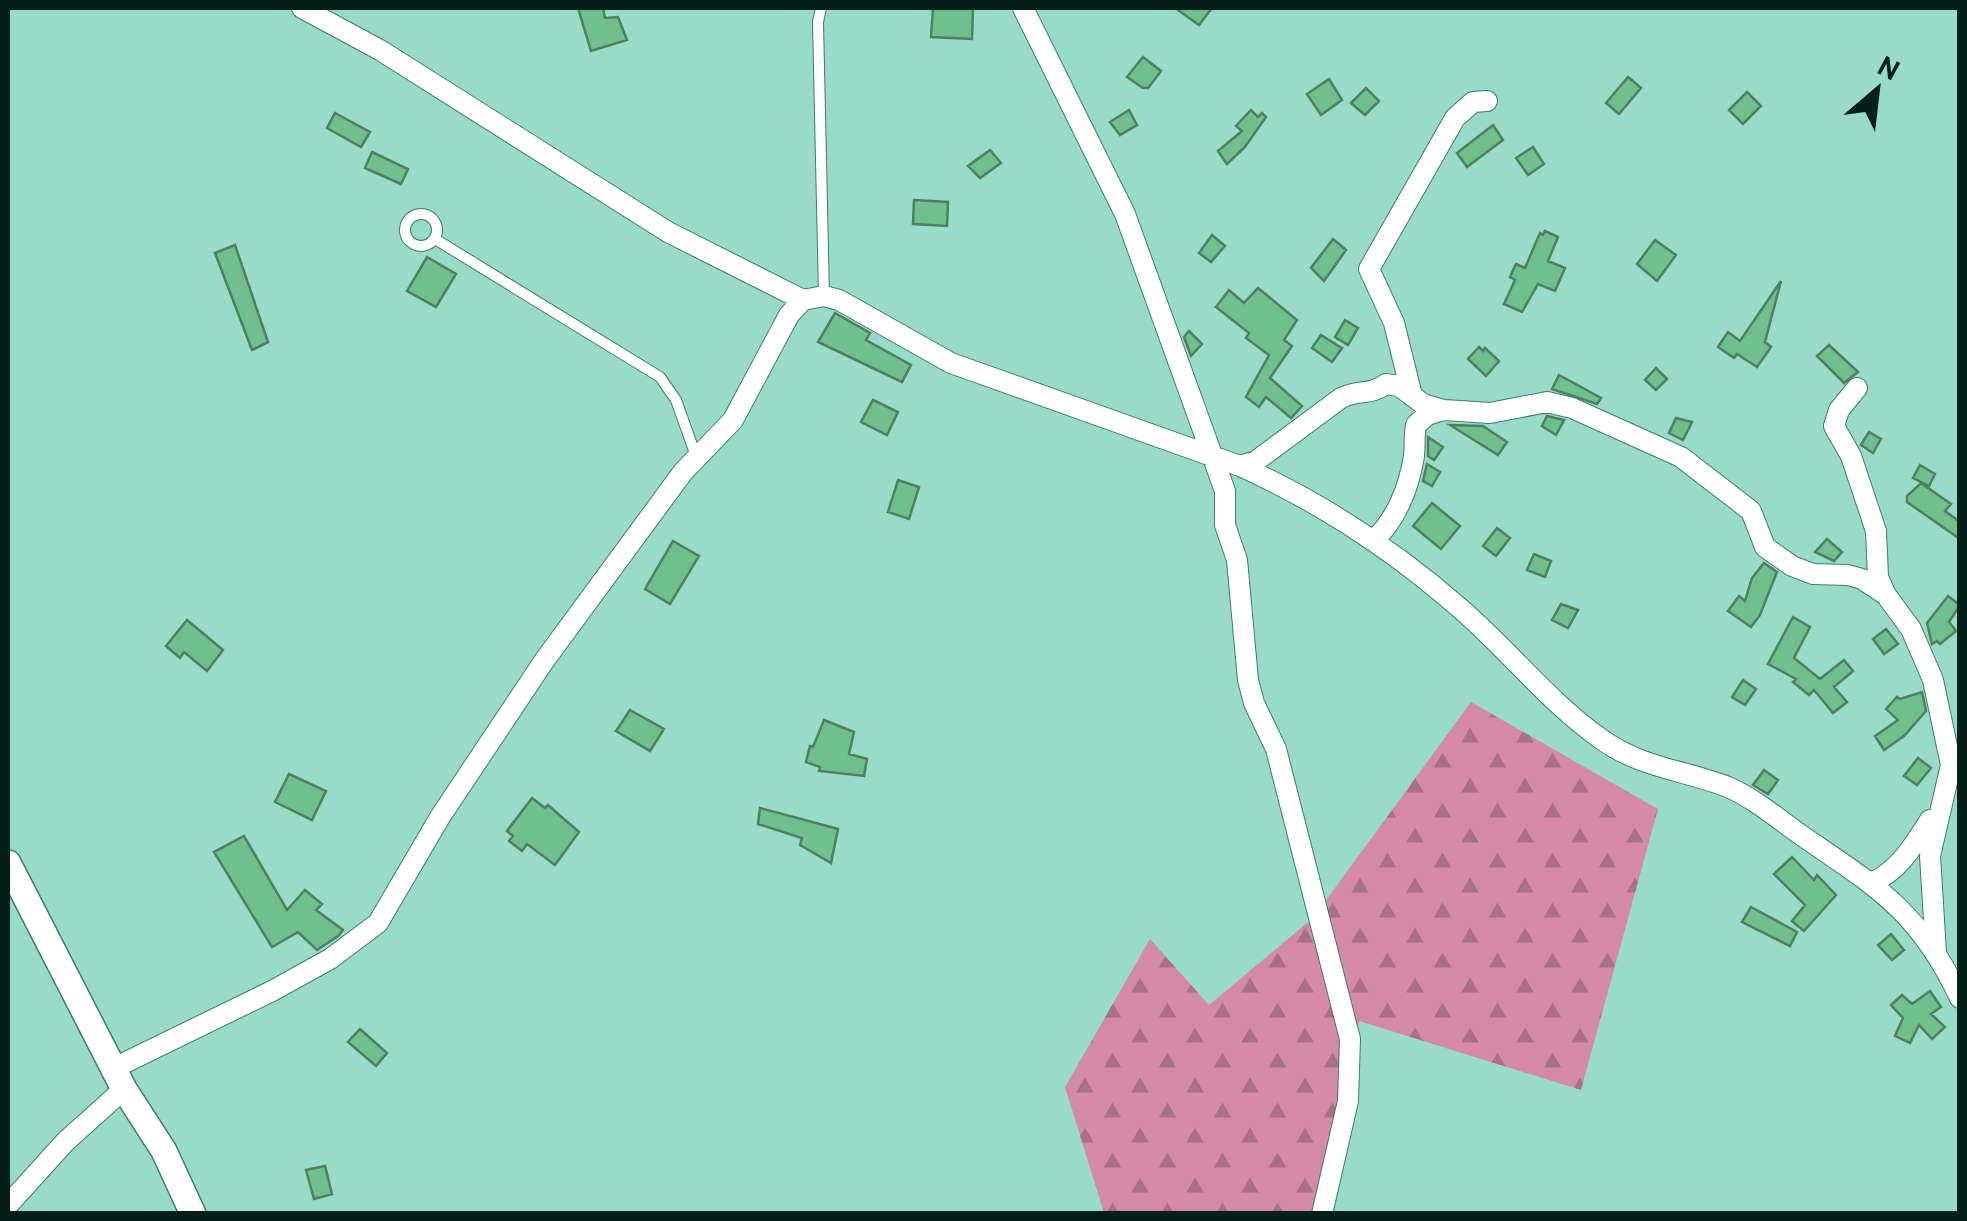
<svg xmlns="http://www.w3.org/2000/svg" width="1967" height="1221" font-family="Overpass,sans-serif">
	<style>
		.forest { fill: url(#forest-firs) }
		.building { fill: #6fc08c; stroke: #4f8060; stroke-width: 2.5 }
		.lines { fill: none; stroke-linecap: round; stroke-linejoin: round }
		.service-casing { stroke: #3c7d6d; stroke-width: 12 }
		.minor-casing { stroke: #3c7d6d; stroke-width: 22 }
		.tertiary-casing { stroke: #3c7d6d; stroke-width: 28 }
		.service { stroke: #fff; stroke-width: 10 }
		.minor { stroke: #fff; stroke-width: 20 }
		.tertiary { stroke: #fff; stroke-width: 25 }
	</style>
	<defs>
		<pattern id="forest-firs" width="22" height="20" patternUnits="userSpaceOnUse" patternTransform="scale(2.5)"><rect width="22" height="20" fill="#d489a6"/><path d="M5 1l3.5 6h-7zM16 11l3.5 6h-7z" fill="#aa7086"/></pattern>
	</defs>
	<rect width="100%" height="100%" fill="#98dbc8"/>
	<path class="forest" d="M1471,702L1658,809L1581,1090L1359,1021L1325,1213H1104L1065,1087L1150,939L1209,1005L1313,918Z"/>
	<path class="building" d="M578,8H603L605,18L618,17L627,40L591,51Z
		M933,8H973L972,39L931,37Z
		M1175,8H1212L1199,25Z
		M1143,57L1161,71L1148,88H1143L1127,77Z
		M1628,77L1641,88L1619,114L1606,103Z
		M1329,79L1342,100L1321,115L1307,94Z
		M1366,88L1379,101L1365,115L1351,103Z
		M1747,92L1761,106L1743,124L1729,110Z
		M1129,110L1137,125L1120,135L1110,122Z
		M1251,110L1258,117L1262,113L1266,117L1245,147L1227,164L1218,151L1242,131L1236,126Z
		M335,113L370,132L361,147L327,128Z
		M1493,125L1503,140L1467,167L1457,153Z
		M1533,147L1544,164L1528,175L1516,158Z
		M990,150L1001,163L980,178L968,166Z
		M372,152L408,169L401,184L365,168Z
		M914,200L948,202L947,226L913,224Z
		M1545,231L1558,237L1548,261L1565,268L1555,291L1538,284L1522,312L1504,304L1515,280L1510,277L1516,264L1525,268L1540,233L1543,235Z
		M1212,235L1225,246L1211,262L1199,253Z
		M1333,239L1346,250L1324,281L1311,268Z
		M1655,240L1676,255L1657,281L1637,264Z
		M235,245L268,342L252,350L215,253Z
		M427,257L456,274L436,307L407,291Z
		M1781,281L1765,342L1771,347L1757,367L1737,354L1734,358L1718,347L1728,332L1740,341Z
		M1258,288L1297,320L1284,340L1292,346L1270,378L1302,406L1291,418L1266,397L1259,407L1246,397L1269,355L1246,338L1249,333L1216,307L1229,290L1244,303Z
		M835,313L870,333L866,340L911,365L902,382L818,342Z
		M1345,320L1358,328L1348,345L1335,337Z
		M1189,331L1202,344L1191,356L1184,337Z
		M1321,335L1342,348L1332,362L1312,348Z
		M1829,345L1858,372L1844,383L1817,356Z
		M1479,347L1483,351L1485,348L1499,361L1486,376L1468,359Z
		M1656,368L1667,379L1656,390L1645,380Z
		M1559,375L1601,398L1597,404L1552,389Z
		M873,400L898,412L887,435L861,422Z
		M1547,416L1564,420L1556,435L1542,426Z
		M1676,418L1692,422L1683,440L1669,433Z
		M1450,425L1483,426L1507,442L1498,455Z
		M1869,432L1881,439L1873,453L1861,445Z
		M1428,437L1443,447L1434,460L1428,456Z
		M1427,464L1440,472L1432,486L1423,481Z
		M1920,465L1935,474L1929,486L1913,478Z
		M898,480L919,487L909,519L888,512Z
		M1921,483L1951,504L1945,511L1960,522V539L1907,502V496Z
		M1432,503L1460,526L1441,549L1413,526Z
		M1497,528L1510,538L1496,556L1483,546Z
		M1827,539L1842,552L1834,561L1815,552Z
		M673,541L699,556L670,604L645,589Z
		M1534,554L1551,561L1545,577L1527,570Z
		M1764,563L1777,572L1760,615L1751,627L1728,611L1739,596L1745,601L1752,578Z
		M1948,596L1960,605L1949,622L1956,631L1940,644L1937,641L1932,644L1927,623Z
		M1561,604L1578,610L1568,628L1552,620Z
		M1793,617L1810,627L1794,658L1820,679L1844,660L1853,671L1834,687L1847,702L1833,713L1814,690L1809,695L1793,682L1796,679L1768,664Z
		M187,620L223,650L207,671L184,652L180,658L166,646Z
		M1886,629L1898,644L1884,654L1873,639Z
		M1743,680L1756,689L1745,705L1732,697Z
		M1922,692L1926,711L1904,736L1884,750L1875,736L1898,720L1886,709L1897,697L1900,699Z
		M630,710L664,729L650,751L616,731Z
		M824,720L854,732L849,754L867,759L864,776L819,771L820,767L806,762L810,746L813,747Z
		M1918,758L1931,768L1917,785L1904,776Z
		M1764,770L1778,780L1768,794L1753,785Z
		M289,774L326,791L312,820L275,802Z
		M532,798L545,808L548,805L579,832L555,865L527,844L522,851L509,841L513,836L507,831Z
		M760,808L838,829L831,863L800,845L802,838L758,824Z
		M244,836L287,910L305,890L322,904L316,910L343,930L338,936L317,950L298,932L272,947L214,852Z
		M1792,857L1814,880L1817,875L1836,895L1804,931L1792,921L1805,905L1774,874Z
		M1751,907L1797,932L1790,946L1742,922Z
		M1891,934L1904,950L1892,960L1878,945Z
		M1930,991L1941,1007L1931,1014L1945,1027L1932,1039L1919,1025L1910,1043L1895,1036L1903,1018L1891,1005L1902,995L1912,1004Z
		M360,1029L387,1053L376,1066L348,1042Z
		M325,1166L332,1194L314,1199L306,1170Z"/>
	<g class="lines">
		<defs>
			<path id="service" d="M821,8L818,22L824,296
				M405 230a16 16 0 1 1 32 0a16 16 0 1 1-32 0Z
				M435,239L660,377L676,400L696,456"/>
			<path id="minor" d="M302,8L380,50L668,232L803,300
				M1023,8L1125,214L1225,491V525L1237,560L1248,680L1254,703L1276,749L1350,1039L1348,1101L1322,1214
				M1857,388L1839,410L1834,426L1851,456L1876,531L1878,577L1886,595
				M1412,396L1394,323L1369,269L1455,118L1473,102L1487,101
				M1240,466L1256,461L1341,398C1359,389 1369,396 1386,384L1399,386L1423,404L1444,410L1490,413L1547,402L1572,408L1681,457L1751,511L1765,547L1792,566L1813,574L1848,575L1862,579L1886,595L1911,629L1933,680L1951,765L1930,856L1936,952
				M1373,541C1396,520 1409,488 1414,456C1415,446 1414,435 1416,425L1427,415L1444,410
				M1871,883C1899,871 1914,845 1930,820
				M114,1068L272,991L330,959L378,923L440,817L544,661L683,472L733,420L789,315L803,300L824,296L839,300L951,363L1240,466C1320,502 1396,552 1462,610C1510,652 1549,702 1601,739C1641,768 1684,770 1728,787C1753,798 1776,817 1798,833C1875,886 1918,909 1960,998
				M8,1205L66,1141L124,1089"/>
			<path id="tertiary" d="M8,863L124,1089L164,1151L193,1214"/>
		</defs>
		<use href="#service" class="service-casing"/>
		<use href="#minor" class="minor-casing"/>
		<use href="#tertiary" class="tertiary-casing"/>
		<use href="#service" class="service"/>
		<use href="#minor" class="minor"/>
		<use href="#tertiary" class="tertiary"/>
	</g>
	<rect width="1967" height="1221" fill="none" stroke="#042019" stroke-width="20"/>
	<g transform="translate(1877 90) rotate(28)" stroke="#98dbc8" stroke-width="8" paint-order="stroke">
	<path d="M0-8L18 38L0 25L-18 38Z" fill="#042019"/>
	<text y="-15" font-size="28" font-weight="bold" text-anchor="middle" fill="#042019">N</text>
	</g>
</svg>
